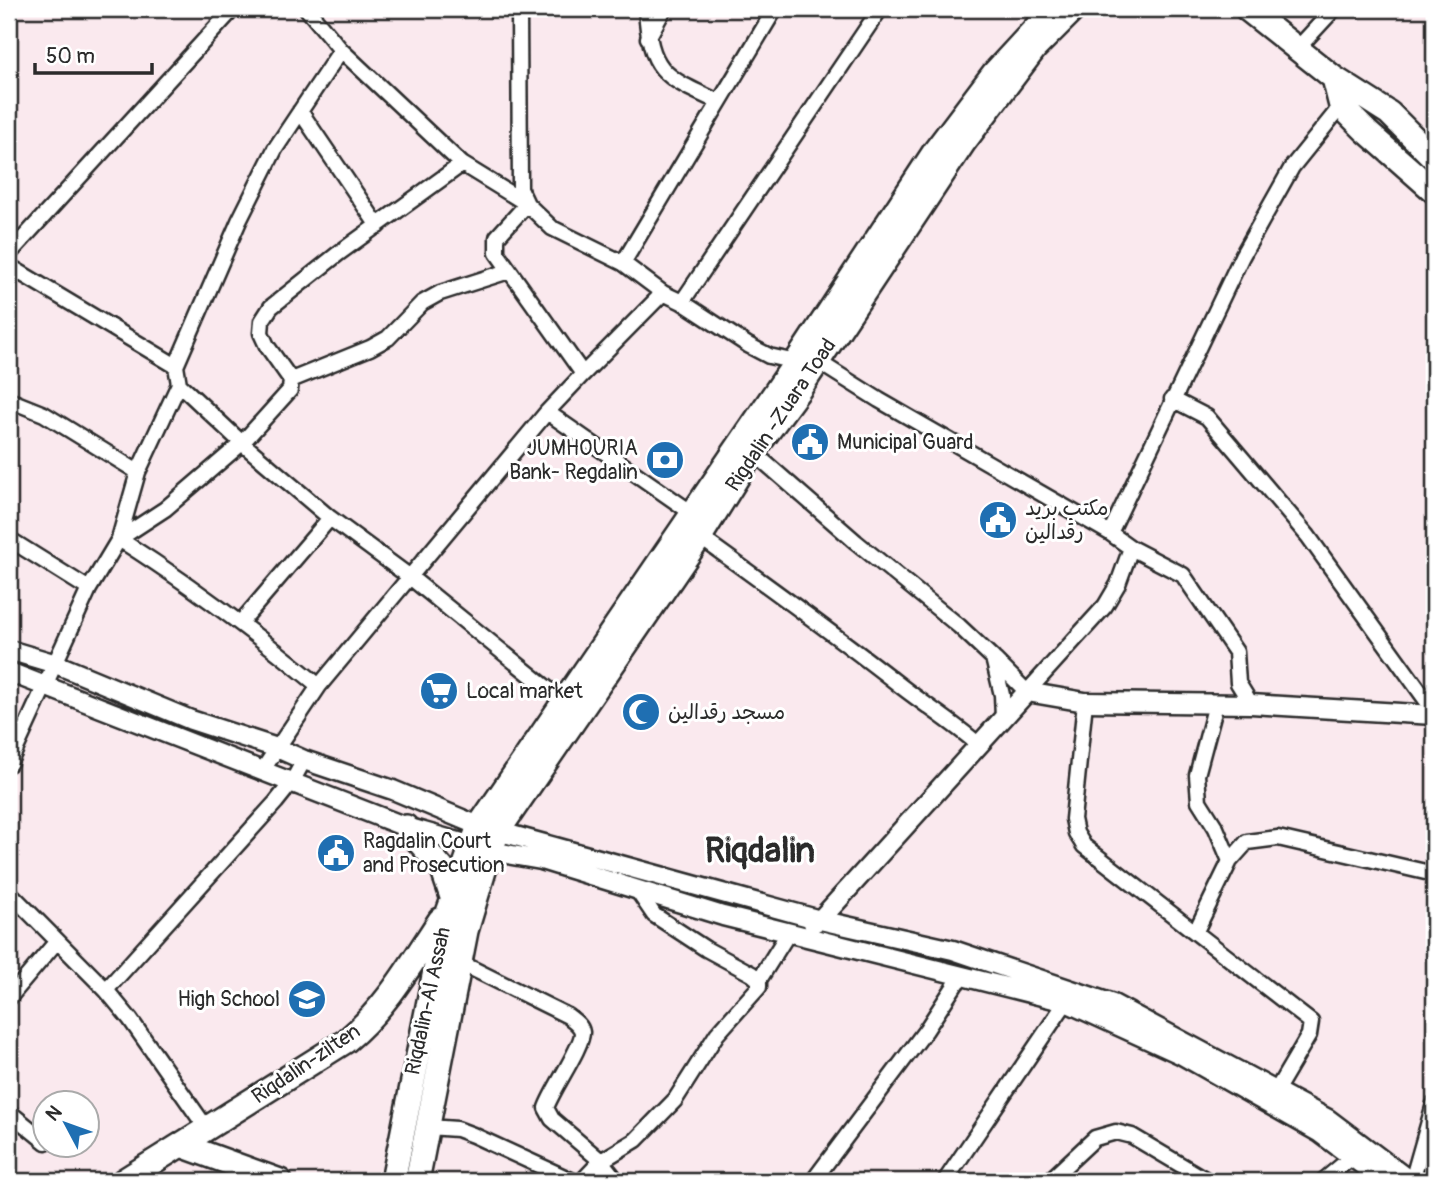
<svg xmlns="http://www.w3.org/2000/svg" width="1443" height="1190" font-family="Pangolin,'Playpen Sans Arabic',sans-serif">
	<style>
		.lines { fill: none; stroke-linecap: round; stroke-linejoin: round }
		.minor-casing { stroke: #2b2b2b; stroke-width: 19 }
		.tertiary-casing { stroke: #2b2b2b; stroke-width: 23 }
		.primary-casing { stroke: #2b2b2b; stroke-width: 28 }
		.minor { stroke: #fff; stroke-width: 14 }
		.tertiary { stroke: #fff; stroke-width: 18 }
		.primary { stroke: #fff; stroke-width: 23 }
		.labels { text-anchor: middle; dominant-baseline: central; stroke-width: 6; stroke-linejoin: round; paint-order: stroke }
		.street-label { font-size: 21px; fill: #2b2b2b; stroke: #fff }
		.poi-label { font-size: 21px; fill: #2b2b2b; stroke: #fff; text-anchor: start }
		.town-label { font-size: 35px; font-weight: bold; fill: #2b2b2b; stroke: #fff }
	</style>
	<rect width="100%" height="100%" fill="#fae9ee"/>
	<filter id="ink" filterUnits="userSpaceOnUse"><feTurbulence type="fractalNoise" baseFrequency=".0143" numOctaves="2"/><feDisplacementMap in="SourceGraphic" scale="14" xChannelSelector="R" yChannelSelector="G"/><feConvolveMatrix kernelMatrix="1 2 1 2 8 2 1 2 1" color-interpolation-filters="sRGB"/></filter>
	<g filter="url(#ink)">
		<g class="lines">
			<defs>
				<path id="minor" d="M307,9L341,50L462,164L527,204L497,237V253L583,374L547,412
					M519,9L520,189L527,204L552,228L623,263L663,293L682,302L748,345L769,356L796,362L817,361L879,400L1110,533L1242,256L1292,167L1346,100
					M646,9C650,73 665,77 719,102
					M648,38L664,9
					M1297,49L1334,9
					M300,111L378,226
					M9,254L233,9
					M623,263L775,9
					M9,266L176,366
					M682,302L880,9
					M583,374L663,293
					M291,380L370,348L388,338L422,303L440,293L509,271
					M179,384L242,443L330,518L410,577L569,706
					M1172,399L1207,417L1308,536L1434,711
					M9,400L44,414L138,472
					M753,452L856,542L959,626L993,658L1002,695L1003,718
					M700,537C768,586 836,635 902,687C928,707 955,724 979,745
					M9,539L89,589
					M1131,548L1183,575L1236,652L1238,683L1251,704
					M241,622L330,518
					M995,660L1027,692L1105,606L1118,584L1131,548L1110,533
					M319,686C255,633 190,584 119,539L165,509L242,443L290,390L291,380L267,346L261,333L262,321L271,307L339,253L462,164
					M1085,702L1073,819L1076,833L1084,846L1311,1022L1309,1035L1276,1091
					M1216,704L1197,775L1199,801L1216,828L1230,861
					M9,764L89,589L119,539L138,472L179,384L176,366L239,221L275,149L341,50
					M262,771L319,686L547,412L692,513
					M9,892L106,990L130,1019L207,1129
					M1196,931L1230,861L1247,842L1278,838L1434,874
					M459,962L568,1016C573,1020 581,1025 582,1032C583,1046 552,1090 546,1108L552,1119L601,1161L617,1181
					M759,980L789,932
					M106,990L276,802L292,782L304,760
					M9,998L57,941
					M9,1112L46,1142
					M428,1127L457,1129L473,1135L573,1181
					M582,1181L601,1161L636,1140L675,1100L717,1034L759,987V980L752,974L706,949L654,915L637,890
					M813,1181L926,1030L961,976
					M945,1181L1066,1002L1070,993
					M1049,1181L1095,1138L1116,1132L1132,1136L1208,1181
					M1323,1181L1352,1157
					M1412,1181L1434,1104"/>
				<path id="tertiary" d="M9,650L56,664L191,720L277,748L304,760L393,790L479,826L820,920L953,950L1113,1004L1328,1119L1410,1181
					M9,672L406,827L490,851L541,860L723,916L1066,1002L1180,1054L1320,1133L1384,1181
					M813,923L820,920L1027,692L1085,702L1251,704L1434,715"/>
				<path id="primary" d="M1247,9L1334,78L1389,113L1434,158
					M1334,78L1341,106L1366,131L1434,191
					M406,827L442,868L452,897
					M181,1145L280,1181
					M123,1181L346,1041C387,1007 411,964 440,920
					M393,1181L445,921L479,826L796,362L935,151L994,73L1053,9
					M417,1181L466,931L490,851L499,830L700,537L753,452L799,390L964,142L1035,48L1074,9"/>
			</defs>
			<use href="#minor" class="minor-casing"/>
			<use href="#tertiary" class="tertiary-casing"/>
			<use href="#primary" class="primary-casing"/>
			<use href="#minor" class="minor"/>
			<use href="#tertiary" class="tertiary"/>
			<use href="#primary" class="primary"/>
		</g>
	</g>
	<defs>
		<symbol id="civic-disc" viewBox="-11 -11 22 22"><circle r="9.5" fill="#1f6fb2" stroke="#fff"/><path d="M-.6-6.5H3V-4.5H.6V-3L4-1V1h2V6H-6V1h2V-1L-.6-3ZM-1.2 2.5V6h2.4V2.5Z" fill="#fff"/></symbol>
		<symbol id="bank-disc" viewBox="-11 -11 22 22"><circle r="9.5" fill="#1f6fb2" stroke="#fff"/><path d="M-6-4H6V4H-6ZM0-2.3a2.3 2.3 0 1 0 0 4.6a2.3 2.3 0 1 0 0-4.6Z" fill="#fff"/></symbol>
		<symbol id="supermarket-disc" viewBox="-11 -11 22 22"><circle r="9.5" fill="#1f6fb2" stroke="#fff"/><path d="M-6-5.5h2.5l.6 2H6L4.5 2H-2.5L-4.4-4H-6ZM-1.5 3.2a1.3 1.3 0 1 0 .1 0ZM3 3.2a1.3 1.3 0 1 0 .1 0Z" fill="#fff"/></symbol>
		<symbol id="mosque-disc" viewBox="-11 -11 22 22"><circle r="9.5" fill="#1f6fb2" stroke="#fff"/><path d="M3.5-4.9A6 6 0 1 0 3.5 4.9A5 5 0 1 1 3.5-4.9Z" fill="#fff"/></symbol>
		<symbol id="school-disc" viewBox="-11 -11 22 22"><circle r="9.5" fill="#1f6fb2" stroke="#fff"/><path d="M0-5L7-2L0 1L-7-2ZM-4 1L0 2.5L4 1V4Q0 6-4 4Z" fill="#fff"/></symbol>
	</defs>
	<g fill-rule="evenodd">
		<use href="#civic-disc" x="788" y="420" width="44" height="44"/>
		<use href="#bank-disc" x="643" y="438" width="44" height="44"/>
		<use href="#civic-disc" x="976" y="498" width="44" height="44"/>
		<use href="#supermarket-disc" x="417" y="669" width="44" height="44"/>
		<use href="#mosque-disc" x="619" y="690" width="44" height="44"/>
		<use href="#civic-disc" x="314" y="831" width="44" height="44"/>
		<use href="#school-disc" x="285" y="977" width="44" height="44"/>
	</g>
	<g class="labels">
		<g class="street-label">
			<text transform="translate(781 415) rotate(-56)">Rigdalin -Zuara Toad</text>
			<text transform="translate(428 1001) rotate(-78)">Riqdalin-Al Assah</text>
			<text transform="translate(306 1064) rotate(-34)">Riqdalin-zilten</text>
		</g>
		<g class="poi-label">
			<text x="837" y="442">Municipal Guard</text>
			<text x="638" y="448" text-anchor="end">JUMHOURIA<tspan x="638" dy="24">Bank- Regdalin</tspan></text>
			<text x="1025" y="508">مكتب بريد<tspan x="1025" dy="24">رقدالين</tspan></text>
			<text x="466" y="691">Local market</text>
			<text x="668" y="712">مسجد رقدالين</text>
			<text x="363" y="841">Ragdalin Court<tspan x="363" dy="24">and Prosecution</tspan></text>
			<text x="280" y="999" text-anchor="end">High School</text>
		</g>
		<g class="town-label">
			<text x="760" y="851">Riqdalin</text>
		</g>
	</g>
	<rect width="1443" height="1190" fill="none" stroke="#fff" stroke-width="35"/>
	<rect x="18" y="18" width="1408" height="1155" fill="none" stroke="#2b2b2b" stroke-width="2.5" filter="url(#ink)"/>
	<g transform="translate(66 1124) rotate(311)"><circle r="33" fill="#ffffff" stroke="#aaaaaa" stroke-width="2"/>
	<path d="M0-5L12 26L0 18L-12 26Z" fill="#1f6fb2"/>
	<text y="-10" font-size="19" font-weight="bold" text-anchor="middle" fill="#2b2b2b">N</text>
	</g>
	<path d="M35 63v10h117v-10" fill="none" stroke="#2b2b2b" stroke-width="3.5"/>
	<text x="46" y="63" font-size="21" fill="#2b2b2b" stroke="#ffffff" stroke-width="5" paint-order="stroke">50 m</text>
</svg>
